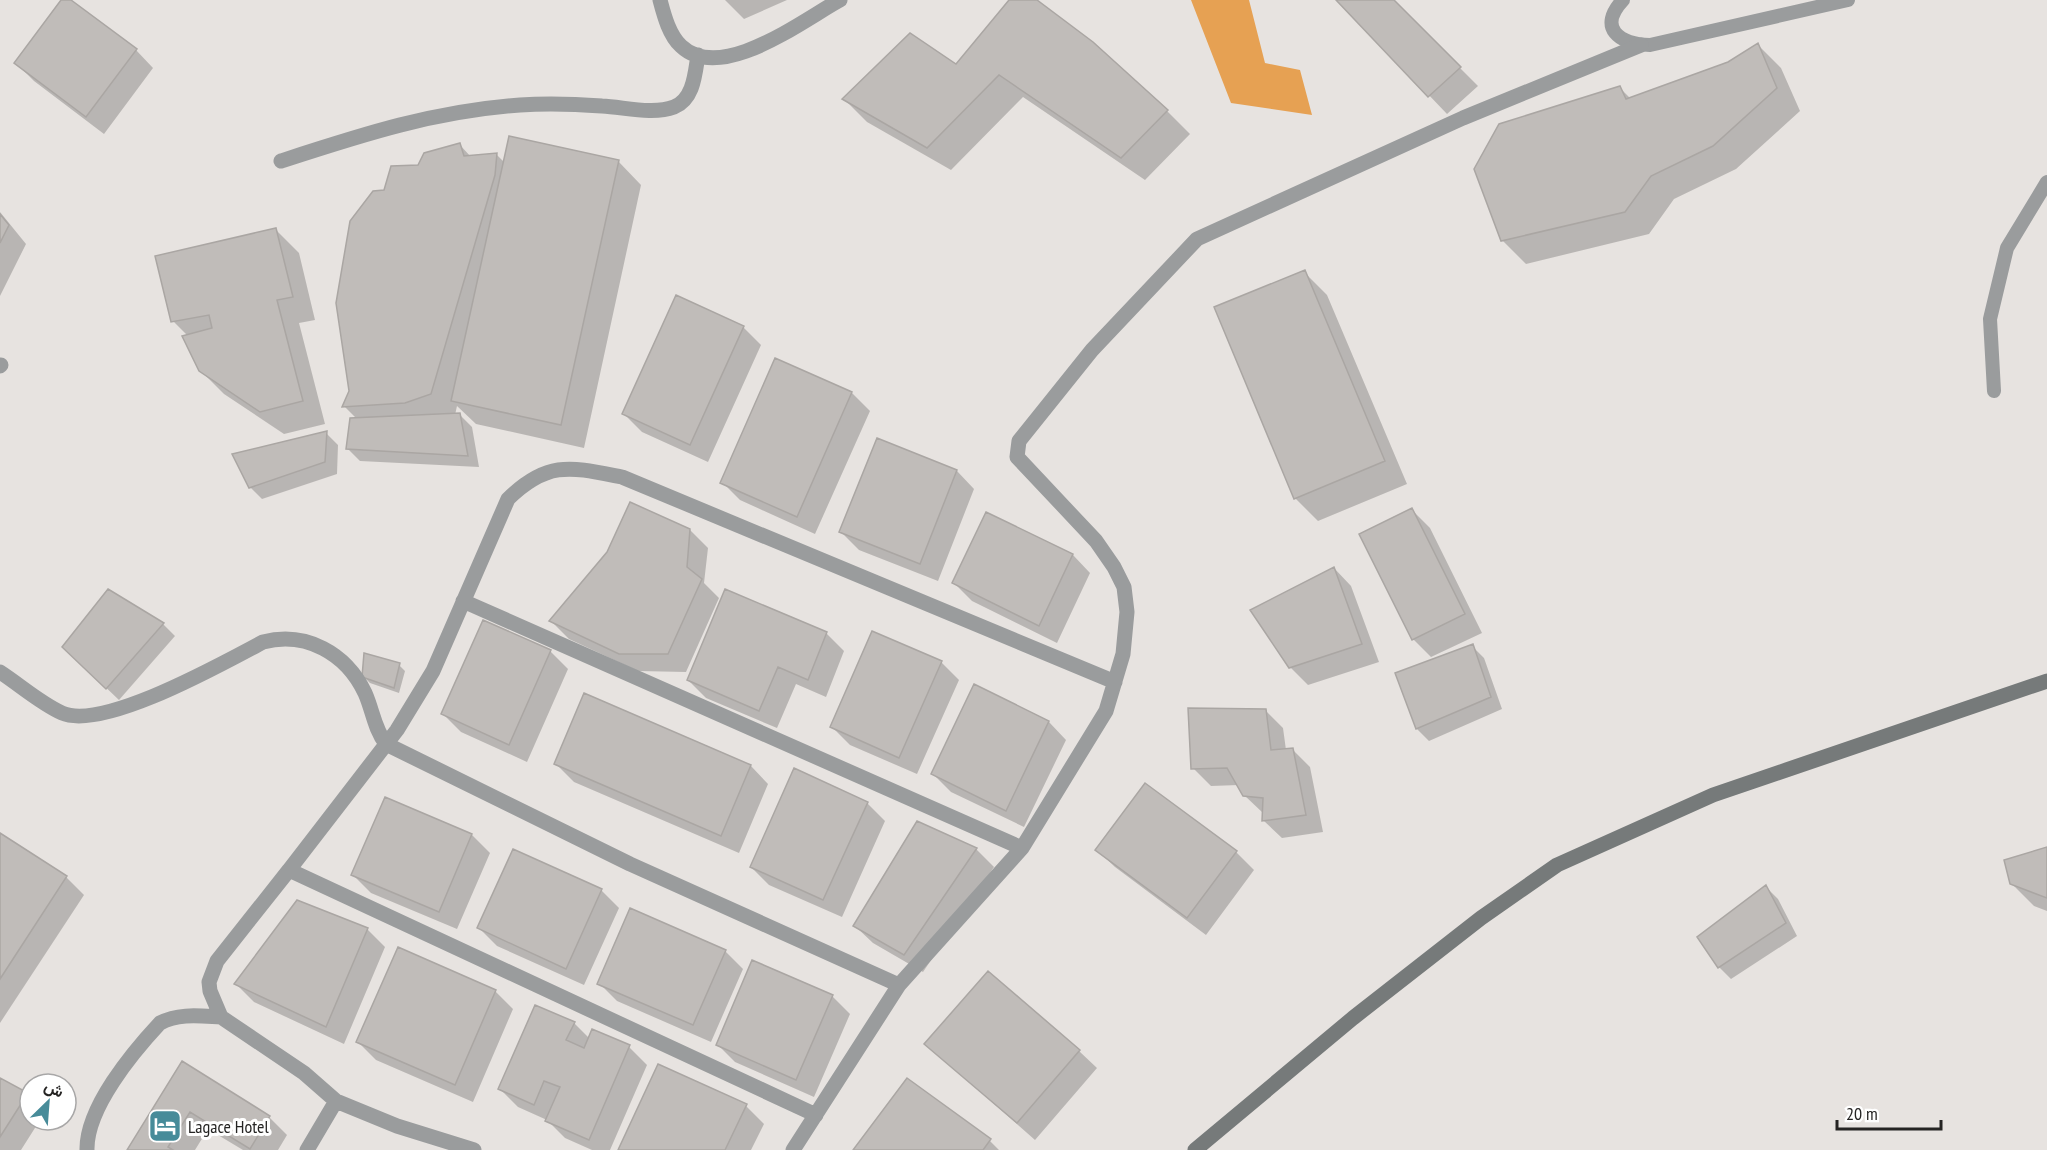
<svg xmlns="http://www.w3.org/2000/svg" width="2047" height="1150" font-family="'PT Sans Narrow',Vazirmatn,sans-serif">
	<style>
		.forest { fill: #e6a153 }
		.shadow { fill: #0003 }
		.building { fill: #c0bcb9; stroke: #aaa6a3; stroke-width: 1.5 }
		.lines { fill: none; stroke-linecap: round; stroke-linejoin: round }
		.lane { stroke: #9a9c9d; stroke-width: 14 }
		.street { stroke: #9a9c9d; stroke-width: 15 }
		.secondary { stroke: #767a7a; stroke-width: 15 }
		.labels { text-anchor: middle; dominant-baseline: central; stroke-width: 6; stroke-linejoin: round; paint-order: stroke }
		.poi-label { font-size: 18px; fill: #252423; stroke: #fff; text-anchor: start }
	</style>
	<rect width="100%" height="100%" fill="#e7e3e0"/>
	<path class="forest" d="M1191,0H1249L1265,63L1300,70L1312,115L1231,103Z"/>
	<path class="shadow" d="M63,0H68L136,50L153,68L104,134L34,81L16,63Z
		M725,0H787L744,19Z
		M1011,0H1034L1167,111L1190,134L1145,180L1023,97L951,170L867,122L844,99L956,67Z
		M1338,0H1392L1478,86L1447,114Z
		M1758,45L1781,68L1800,111L1736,169L1674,199L1649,234L1526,264L1503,241L1620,88L1631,99L1729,63Z
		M460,145L471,157L496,154L505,163L618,161L641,185L584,448L476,424L457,406L455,415H460L472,427L479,467L360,461L348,449L357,419L344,406L350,391L385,191L419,167Z
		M0,212L26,244L0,296Z
		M276,230L299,253L315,320L299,323L325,424L284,434L224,394L200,370L188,336L173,321Z
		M1304,272L1327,295L1407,484L1318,521L1295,498Z
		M743,327L761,345L708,462L642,432L624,414Z
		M776,360L852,393L870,411L815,534L740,500L722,482Z
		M326,433L338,445L337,474L262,499L250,487Z
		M957,471L974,489L938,581L859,550L841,532Z
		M1412,510L1430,528L1482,633L1431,657L1413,639Z
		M987,514L1073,555L1090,573L1057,643L972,601L954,583Z
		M690,530L708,548L704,583L719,598L686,672L638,671L569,639L551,621Z
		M1334,568L1351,586L1379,662L1308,685L1290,667Z
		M163,624L175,636L119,700L76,659Z
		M826,633L844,651L826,697L796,684L777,728L706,698L688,680Z
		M1472,646L1484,658L1502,709L1429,741L1417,729Z
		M550,651L568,669L527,762L461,732L443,714Z
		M941,662L959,680L917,774L850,745L832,727Z
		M399,665L405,671L399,693L370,683L364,677Z
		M585,695L751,766L768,784L739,853L574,782L556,764Z
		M1265,710L1283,728L1286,750L1292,749L1310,767L1323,832L1282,838L1264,821L1263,813L1244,795L1239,785L1211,786L1193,768Z
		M1049,722L1066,740L1024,827L951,792L933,774Z
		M1146,785L1236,852L1254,870L1206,935L1115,867L1097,850Z
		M386,799L472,835L490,853L457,929L371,893L353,875Z
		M867,803L885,821L842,917L769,885L751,867Z
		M0,835L66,877L84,895L0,1023Z
		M976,849L994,867L923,972L873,943L855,926Z
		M2047,849V911L2034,906L2011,883Z
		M1766,887L1778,899L1797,936L1731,979L1719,967Z
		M601,890L619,908L584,985L497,946L479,928Z
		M367,929L385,947L344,1044L254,1002L236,984Z
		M398,949L495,991L513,1009L473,1102L376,1060L358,1042Z
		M725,951L743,969L711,1042L617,1001L599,983Z
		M832,996L850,1014L814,1097L735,1062L717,1044Z
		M574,1023L590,1039L629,1047L647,1065L610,1150H592L565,1138L547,1120L518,1107L500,1089Z
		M926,1044L1079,1051L1097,1068L1035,1140Z
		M182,1064L269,1117L287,1135L278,1150H243L208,1129L195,1150H129Z
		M0,1080L30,1097V1120H40L21,1150H0Z
		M746,1106L764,1124L751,1150H619Z
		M990,1141L999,1150H855Z"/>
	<path class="building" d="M61,0H71L137,49L86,117L14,63Z
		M1009,0H1037L1093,42L1168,110L1121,158L999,75L927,148L842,99L910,33L956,64Z
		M1336,0H1394L1461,67L1428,97Z
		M1758,43L1777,88L1713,146L1651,176L1625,212L1501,241L1474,169L1499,124L1620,86L1626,99L1728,62Z
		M509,136L619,160L561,425L451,401Z
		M460,143L464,156L497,153L495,175L431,394L405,403L342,407L349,391L336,303L350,221L373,191L384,190L391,166L418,165L424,153Z
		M0,214L9,225L0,243Z
		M276,228L293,297L277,300L303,401L260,412L199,371L182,336L212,328L209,315L171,322L155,256Z
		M1305,270L1385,461L1294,499L1214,307Z
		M676,295L744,326L690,445L622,414Z
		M775,358L852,392L797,517L720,483Z
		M460,413L468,456L346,449L350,418Z
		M327,431L325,462L249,488L232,454Z
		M877,438L957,470L920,564L839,532Z
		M630,502L690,529L687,567L702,579L668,654H619L549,621L607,552Z
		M1412,508L1465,614L1412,640L1359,534Z
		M986,512L1073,554L1039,626L952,583Z
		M1334,567L1362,644L1289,668L1250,610Z
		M108,589L164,623L106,689L62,647Z
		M725,589L827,632L808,680L778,667L759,711L687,680Z
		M483,620L551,650L509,745L441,714Z
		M872,631L942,661L899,758L830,727Z
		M1473,644L1491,697L1416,729L1395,673Z
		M364,653L400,663L394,688L362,677Z
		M974,684L1049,721L1006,811L931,774Z
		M584,693L751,765L721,836L554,764Z
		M1188,708L1266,709L1271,750L1293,748L1306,815L1262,821L1263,798L1243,796L1227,768L1191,769Z
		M794,768L868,802L823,900L750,867Z
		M1145,783L1237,851L1187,918L1095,850Z
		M385,797L472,834L439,912L351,875Z
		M917,821L977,848L904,955L853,926Z
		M0,833L67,876L0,979Z
		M2047,847V898L2010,884L2004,860Z
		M513,849L602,889L566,969L477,928Z
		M1766,885L1786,923L1718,968L1697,937Z
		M297,900L368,928L326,1027L234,984Z
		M630,908L726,950L693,1025L597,984Z
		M398,947L496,990L455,1085L356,1042Z
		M752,960L833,995L796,1080L716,1045Z
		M988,971L1080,1050L1017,1123L924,1044Z
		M535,1005L575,1022L566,1040L584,1048L592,1029L630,1045L589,1140L545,1121L560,1087L544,1081L534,1105L498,1089Z
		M182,1061L270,1116L250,1149L190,1112L168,1147L173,1150H127Z
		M658,1064L747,1104L725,1150H618Z
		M0,1078L28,1093L0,1137Z
		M907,1078L991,1139L983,1150H853Z"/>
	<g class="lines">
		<path class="lane" d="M1623,0C1597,28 1619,44 1650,45L1848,0
			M1994,391L1990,319L2007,248L2047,182"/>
		<path class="street" d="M660,0C664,15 669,35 681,46C721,84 803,20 840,0
			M281,161C361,135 434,111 520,105C547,103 575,104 602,106C624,107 653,115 674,107C694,99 695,73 698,55
			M0,366L1,365
			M463,601L1022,848
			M0,672C20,685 40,703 62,713C103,731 223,663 263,642C306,631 346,653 365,693C373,711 374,728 386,744L630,864L899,985
			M289,870L397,730L433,671L508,499C548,460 571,467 622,477L1115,682
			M336,1101L304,1073L221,1017L210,991L209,982L217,961L289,870L816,1115
			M87,1150C86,1108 133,1052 160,1023C179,1013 200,1016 221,1017
			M307,1150L336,1101L397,1126L474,1150
			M793,1150L899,985L1022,848L1106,711L1123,654L1127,612L1124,587L1114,567L1096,541L1017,457L1019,441L1092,350L1197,239L1463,118L1641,45"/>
		<path class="secondary" d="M1195,1150L1353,1018L1481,918L1557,865L1713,795L2047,681"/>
	</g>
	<defs>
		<symbol id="hotel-square" viewBox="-11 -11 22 22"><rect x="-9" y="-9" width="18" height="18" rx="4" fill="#478b99" stroke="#fff"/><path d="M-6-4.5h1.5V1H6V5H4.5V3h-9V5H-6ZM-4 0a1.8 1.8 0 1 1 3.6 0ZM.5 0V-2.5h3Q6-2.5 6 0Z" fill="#fff"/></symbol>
	</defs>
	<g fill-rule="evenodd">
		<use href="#hotel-square" x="146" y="1107" width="38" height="38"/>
	</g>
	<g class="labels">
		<g class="poi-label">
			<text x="188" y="1126">Lagace Hotel</text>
		</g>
	</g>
	<g transform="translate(48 1102) rotate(25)"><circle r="28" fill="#ffffff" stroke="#a8a7a7" stroke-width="1.5"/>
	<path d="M0-4.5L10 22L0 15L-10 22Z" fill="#478b99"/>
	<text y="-9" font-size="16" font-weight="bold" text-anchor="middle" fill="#252423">ش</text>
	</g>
	<path d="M1837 1120v9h104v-9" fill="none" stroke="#252423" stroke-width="3"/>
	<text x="1846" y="1120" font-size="18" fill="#252423" stroke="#ffffff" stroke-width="4.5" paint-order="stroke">20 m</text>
</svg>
